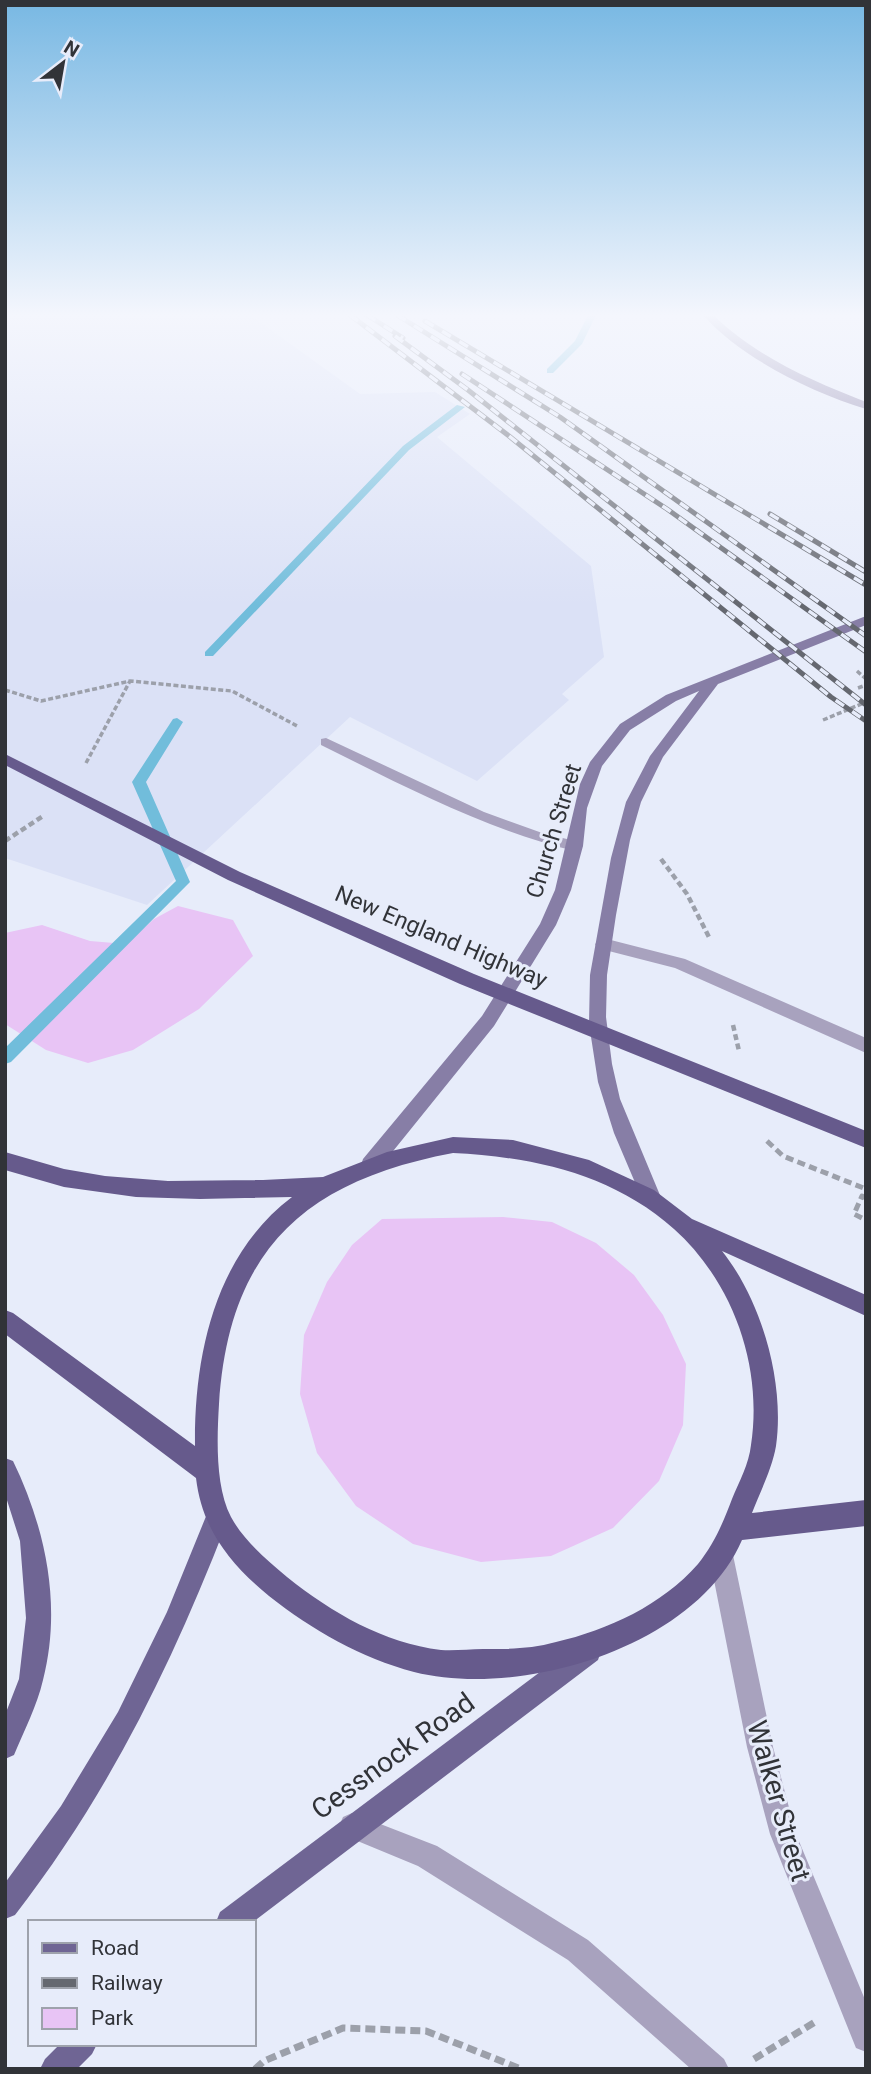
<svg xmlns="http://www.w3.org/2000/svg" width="871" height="2074" font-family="Roboto,sans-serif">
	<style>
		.built { fill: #dbe1f6 }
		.green { fill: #e8c4f5 }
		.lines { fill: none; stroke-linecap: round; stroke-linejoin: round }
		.stream { fill: #71bddb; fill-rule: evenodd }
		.path-far3 { stroke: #9ca0aa; stroke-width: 3.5; stroke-dasharray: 5 2.5; stroke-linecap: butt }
		.path-far2 { stroke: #9ca0aa; stroke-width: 4.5; stroke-dasharray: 6 3.5; stroke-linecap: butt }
		.path-far1 { stroke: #9ca0aa; stroke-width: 5; stroke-dasharray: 8 4.5; stroke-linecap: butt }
		.path { stroke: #9ca0aa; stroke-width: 7; stroke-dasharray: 10 5; stroke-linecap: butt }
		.service { fill: #a8a2be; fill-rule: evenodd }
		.minor { fill: #a8a2be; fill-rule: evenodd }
		.secondary { fill: #877ea6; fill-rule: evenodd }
		.primary { fill: #6f6594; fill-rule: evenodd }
		.trunk { fill: #665a8c; fill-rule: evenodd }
		.rail-casing { stroke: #656870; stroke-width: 5 }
		.rail { stroke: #e7ecfa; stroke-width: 3.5; stroke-dasharray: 10; stroke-linecap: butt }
		.labels { text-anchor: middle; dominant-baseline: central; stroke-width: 6; stroke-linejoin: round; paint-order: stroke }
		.street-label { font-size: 23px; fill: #313338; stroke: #e7ecfa }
		.near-street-label { font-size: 28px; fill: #313338; stroke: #e7ecfa }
	</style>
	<rect width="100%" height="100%" fill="#e7ecfa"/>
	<path class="built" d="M5,315H250L360,394L435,392L470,414L437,437L591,566L604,657L562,694L569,700L477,781L350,717L147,905L5,858Z"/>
	<path class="green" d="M178,906L233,920L253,956L199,1009L133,1050L88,1063L46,1050L5,1024V933L42,925L90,941L126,944L154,919Z
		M503,1217L552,1222L596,1243L634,1275L663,1315L686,1364L683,1425L659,1481L613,1528L551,1556L481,1562L413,1544L356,1506L317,1453L300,1394L304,1335L327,1282L352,1245L382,1219Z"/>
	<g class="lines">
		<path class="stream" d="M588,315H596L582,344L553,373H547V369L575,341Z
			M457,405L465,407L409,450L213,656H205V652L403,446Z
			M177,718L183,722L146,782L190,882L11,1062L5,1064V1048L176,881L132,782L173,719Z"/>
		<path class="path-far3" d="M857,671L866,679
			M858,688L866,685
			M5,690L41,701L130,681L232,691L299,727
			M823,720L866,702
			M86,763L130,681"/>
		<path class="path-far2" d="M5,841L43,816
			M661,859L687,894L710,939
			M733,1025L739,1051"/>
		<path class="path-far1" d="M767,1141L783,1156L866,1189
			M866,1198L862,1196L854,1214L866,1220"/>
		<path class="path" d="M754,2059L815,2022
			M255,2069L264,2061L343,2028L426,2031L521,2069"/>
		<path class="service" d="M326,738L484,812L545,834L580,842L583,846L575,851C484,829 404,786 321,745V739Z
			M603,938L685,959L866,1038V1053L675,968L597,948L595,944Z"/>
		<path class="minor" d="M721,1543L729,1547L733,1555L773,1747L796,1834L866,2002V2052L856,2048L770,1834L747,1747L709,1555L713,1547Z
			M352,1813L437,1846L588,1940L724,2059L729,2069H691L568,1960L418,1866L343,1835L339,1826L343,1817Z"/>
		<path class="secondary" d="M703,315H713C757,357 810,380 866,402V409C811,392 741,358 703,315Z
			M866,616V625L718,684L663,757L641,802L630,840L616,915L607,975L606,1017L612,1064L620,1099L662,1200L659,1206L652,1208L645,1206L614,1133L598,1082L589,1024L590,975L611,858L626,802L650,756L699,691L676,701L630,730L602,766L587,808L583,846L571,890L556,925L494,1026L377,1171L370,1173L363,1171L361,1165L363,1159L482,1016L540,924L555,890L580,784L590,762L620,724L666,695Z"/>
		<path class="primary" d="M5,1458L13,1461C46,1529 62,1606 43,1680C37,1706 24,1731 14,1755L5,1759V1715L19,1679L26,1618L20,1541L5,1494Z
			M217,1505L225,1509L229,1517C173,1662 110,1792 15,1915L5,1919V1883L61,1806L118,1712L167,1612L209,1509Z
			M589,1639L598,1642L601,1651L598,1660L253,1922H216L220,1912L580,1642Z
			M60,2044H97L92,2054L77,2069H40L45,2059Z"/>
		<path class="trunk" d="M5,754L240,872L474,974L866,1131V1148L460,984L228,880L5,765Z
			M453,1137L513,1140L589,1160L654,1190L692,1219L866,1295V1316L722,1251C762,1301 785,1383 776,1446C772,1469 760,1492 752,1513L866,1500V1526L742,1540C696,1647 521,1699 414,1672C361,1658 312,1630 269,1596C230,1564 202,1529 196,1478L5,1334V1310L13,1313L195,1446C194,1355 215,1255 292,1197L200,1199L136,1197L64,1187L5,1170V1152L64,1169L105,1176L168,1181L263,1180L323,1177L387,1152ZM453,1153C534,1157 612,1174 674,1229C733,1282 763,1366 751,1445C749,1464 739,1482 732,1499C723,1523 714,1544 698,1564C662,1605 608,1630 556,1642C531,1649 508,1649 483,1649C469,1649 455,1651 441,1650C384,1643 332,1613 287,1577C267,1560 244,1541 231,1517C215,1486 217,1438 219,1404C229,1249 305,1181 453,1153Z"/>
		<defs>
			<path id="rail" d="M350,315L509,436L831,697L866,721
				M367,315L403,338
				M397,315L560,417L866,636
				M425,321L866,585
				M395,336L468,390L866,705
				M462,374L667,509L866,652
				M770,514L866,572"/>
		</defs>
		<use href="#rail" class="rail-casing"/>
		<use href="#rail" class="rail"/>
	</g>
	<linearGradient id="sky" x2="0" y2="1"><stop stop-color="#78b8e3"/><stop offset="0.52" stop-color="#f4f6fd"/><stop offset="1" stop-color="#f4f6fd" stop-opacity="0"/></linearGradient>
	<rect width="871" height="606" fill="url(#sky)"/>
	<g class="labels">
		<g class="street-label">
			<text transform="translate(554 831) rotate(-73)">Church Street</text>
			<text transform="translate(441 937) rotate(23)">New England Highway</text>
		</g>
		<g class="near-street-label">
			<text transform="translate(393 1756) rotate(-36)">Cessnock Road</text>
			<text transform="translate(779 1801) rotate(74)">Walker Street</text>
		</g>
	</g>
	<rect width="871" height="2074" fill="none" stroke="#313338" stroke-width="14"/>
	<rect x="28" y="1920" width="228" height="126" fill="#e7ecfa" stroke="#9ea2ac" stroke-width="2"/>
	<rect x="42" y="1943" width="35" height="10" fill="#6f6594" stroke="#9ea2ac" stroke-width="2"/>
	<text x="91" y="1955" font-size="21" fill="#313338">Road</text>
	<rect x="42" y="1978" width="35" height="10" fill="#656870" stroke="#9ea2ac" stroke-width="2"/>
	<text x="91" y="1990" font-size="21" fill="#313338">Railway</text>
	<rect x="42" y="2008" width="35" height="21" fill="#e8c4f5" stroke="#9ea2ac" stroke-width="2"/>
	<text x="91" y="2025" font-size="21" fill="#313338">Park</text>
	<g transform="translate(63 63) rotate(31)" stroke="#e7ecfa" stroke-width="5" paint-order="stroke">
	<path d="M0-5L12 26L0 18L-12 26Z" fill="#313338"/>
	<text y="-10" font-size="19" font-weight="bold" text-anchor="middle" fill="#313338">N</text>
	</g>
</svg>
